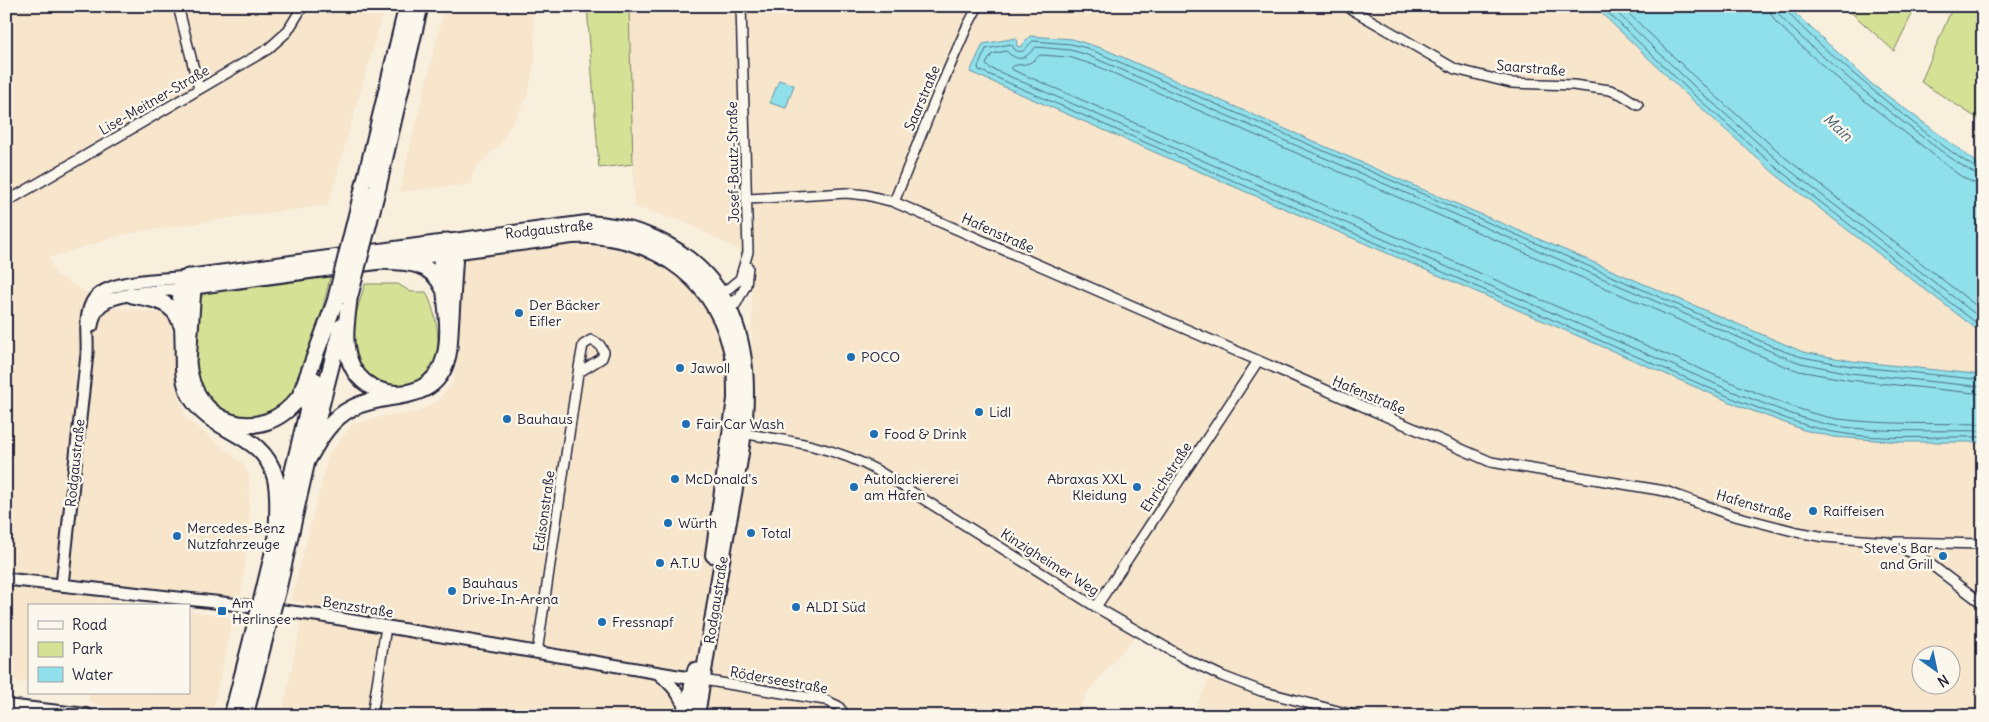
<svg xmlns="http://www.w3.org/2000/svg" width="1989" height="722" font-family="Delius,sans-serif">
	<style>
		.built { fill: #f7e5cc; fill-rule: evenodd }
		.green { fill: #d5e194; stroke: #7c8268 }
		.water { fill: #8fe0ea; stroke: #6394a4 }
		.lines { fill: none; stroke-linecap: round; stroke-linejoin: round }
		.shore { stroke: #4e6e81; stroke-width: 1 }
		.minor-casing { stroke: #22223b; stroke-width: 12 }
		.tertiary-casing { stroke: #22223b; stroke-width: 15 }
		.secondary-casing { stroke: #22223b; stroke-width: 18 }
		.trunk-casing { stroke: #22223b; stroke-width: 19 }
		.minor { stroke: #fbf7ec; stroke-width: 9 }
		.tertiary { stroke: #fbf7ec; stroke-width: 11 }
		.secondary { stroke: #fbf7ec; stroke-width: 14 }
		.trunk { stroke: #fbf7ec; stroke-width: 15 }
		.trunk-bridge-casing { stroke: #22223b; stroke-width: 19; stroke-linecap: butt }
		.trunk-bridge { stroke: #fbf7ec; stroke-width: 15 }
		.poi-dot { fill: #1f6fb2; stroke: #fbf7ec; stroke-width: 2 }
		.labels { text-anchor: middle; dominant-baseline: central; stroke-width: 5; stroke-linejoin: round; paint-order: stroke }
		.street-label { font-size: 14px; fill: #22223b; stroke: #fbf7ec }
		.poi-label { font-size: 14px; fill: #22223b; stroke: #fbf7ec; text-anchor: start }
		.water-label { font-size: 15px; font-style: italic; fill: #435b70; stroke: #fbf7ec }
	</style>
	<rect width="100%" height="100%" fill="#f9efdd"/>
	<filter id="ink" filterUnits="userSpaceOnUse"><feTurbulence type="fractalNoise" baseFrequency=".02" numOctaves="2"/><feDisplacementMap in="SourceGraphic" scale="10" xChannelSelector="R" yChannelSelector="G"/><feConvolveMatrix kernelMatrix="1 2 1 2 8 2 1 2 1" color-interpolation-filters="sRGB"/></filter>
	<g filter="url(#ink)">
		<path class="built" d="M6,6H385L328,205L236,217L125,234L49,258L55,274L112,307L170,314L177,381L185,417L242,463L249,476V533L240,600L100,586L98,606H29V683L6,681Z
			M445,6H556L533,11L535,60L527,97L500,144L472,172V184L399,192Z
			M629,6H1594L1689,97L1775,174L1983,334V375L1852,361L1803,352L1788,347L1089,43L1072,39L1040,36L1021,47L1017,46L1016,38L983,44L970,71L1737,405L1804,430L1834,437L1902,442H1983V716H1396L1362,707L1359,716H1192L1214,668L1180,651L1142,627L1087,693L1076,716H456L371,703L368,716H282L305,603L291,601L329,454L352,425L384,416L416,413L438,401L454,381L459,318L461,258L553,243L612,244L663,263L699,295L722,335L730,371L752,357V257L685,222L634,207ZM1922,654H1952V684H1922Z
			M100,598L152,606H99Z
			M189,611L234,618L211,716H137L89,702L90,693H189Z"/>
		<path class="green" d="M587,6H629L633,164L599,168Z
			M1844,6H1916L1894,51Z
			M1953,6H1983V122L1921,82Z
			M331,274L304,385L274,416L230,420L193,382L199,300C212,281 239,297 256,284Z
			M365,284H398L411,292H426C437,314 446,355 426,375C422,379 414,382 409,384C377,394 352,366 352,336C352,323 361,298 365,284Z"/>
		<path class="water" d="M1594,6H1787L1873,85L1983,167V334L1775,174L1689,97Z
			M1030,36L1072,39L1104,49L1417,187L1803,352L1852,361L1983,375V442H1902L1834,437L1804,430L1737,405L970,72L983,44L1016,38L1017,46L1021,47Z
			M779,80L794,85L786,108L770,103Z"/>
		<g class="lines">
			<path class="shore" d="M1601,6L1693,94L1779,170L1983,328
				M1610,6L1697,89L1783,165L1983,320
				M1621,6L1702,84L1787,159L1983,311
				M1770,6L1771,14L1776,22C1822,68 1873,108 1925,148C1939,159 1965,184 1983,185
				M1777,6C1778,10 1777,11 1779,14C1790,34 1965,176 1983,177
				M1784,6C1785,21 1964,169 1983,171
				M1983,380L1851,366L1802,357L1786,352L1087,48L1071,44L1033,41C1026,46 1025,55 1015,50L1011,44L986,49L978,67L979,70L1739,401C1770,412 1801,426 1833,432C1881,441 1934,436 1983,437
				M1983,387L1850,373L1801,363L1784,357L1085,54L1070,50L1036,47C1024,58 1021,64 1006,51L992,54L986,64L988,67L1741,395C1772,406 1804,421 1836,426C1885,433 1934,430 1983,431
				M1983,394L1849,380L1799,371L1782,365L1097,66L1069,57L1040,55C1025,69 1026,61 1011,67L1013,70L1744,388C1774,399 1806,414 1838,419C1886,425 1935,423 1983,424"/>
			<defs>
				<path id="minor" d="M178,6L199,89
					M1346,6L1455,69L1511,83L1573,85L1610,90L1621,94L1638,105
					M748,199L846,193L866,195L894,202L1491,462L1665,491L1731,515L1797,532L1825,537L1887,542L1921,557L1983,604
					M6,202L268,49L287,32L303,6
					M894,202L936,98L966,29L978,6
					M717,298L740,279L748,252L741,6
					M736,304L746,285L748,267
					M722,305L738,299
					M739,433C789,440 836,447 880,472L1096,607L1186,659L1222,676L1261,691L1357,716
					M1896,542L1983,544
					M1096,607L1258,361
					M537,653L578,373L602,358L604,352L599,344L591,340L583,345L578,373
					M703,680L825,700L838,706L846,716
					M372,716L386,627"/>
				<path id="tertiary" d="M92,326C93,318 96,310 102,305C118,292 160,291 180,289
					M6,579L223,603L323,616L701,680
					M62,585L87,354C88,338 84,319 91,304C101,278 164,280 188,277
					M658,673C672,685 682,695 686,714"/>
				<path id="secondary" d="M188,277L587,223C625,225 659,235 689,259C777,329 741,450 725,543C715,601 706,658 697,716
					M183,288L572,236C645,233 711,272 730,346C735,363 735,381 735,399L713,555
					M6,707L86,716
					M686,716L695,670"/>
				<path id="trunk" d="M378,187L420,6
					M363,189L407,6
					M381,261C407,262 431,261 443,288
					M132,295C153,299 174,301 181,324
					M307,461C319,440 330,419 352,408C389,389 441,408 449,349L455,252L447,241C445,244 442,247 441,251C440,258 442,267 443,274C445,301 453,340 442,365C426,404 367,402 351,364C342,343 347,321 349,299
					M277,534C277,516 280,495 275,477C262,430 210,434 190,395C181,378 184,360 183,342C183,324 181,306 180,289L184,281L188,277L193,287L188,362C192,425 262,448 300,396L335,302
					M265,586L315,380
					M278,589L307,461L341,327
					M232,716L252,638
					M245,716L264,641"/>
			</defs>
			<use href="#minor" class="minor-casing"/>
			<use href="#tertiary" class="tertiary-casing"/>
			<use href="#secondary" class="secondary-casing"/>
			<use href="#trunk" class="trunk-casing"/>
			<use href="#minor" class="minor"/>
			<use href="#tertiary" class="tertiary"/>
			<use href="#secondary" class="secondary"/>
			<use href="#trunk" class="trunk"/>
			<defs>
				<path id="trunk-bridge" d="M349,299L378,187
					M335,302L363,189
					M252,638L265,586
					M264,641L278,589"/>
			</defs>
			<use href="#trunk-bridge" class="trunk-bridge-casing"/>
			<use href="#trunk-bridge" class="trunk-bridge"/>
		</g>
	</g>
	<g class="poi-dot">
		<circle cx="519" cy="313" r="5"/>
		<circle cx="851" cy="357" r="5"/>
		<circle cx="680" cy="368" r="5"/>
		<circle cx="979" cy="412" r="5"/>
		<circle cx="507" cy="419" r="5"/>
		<circle cx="686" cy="424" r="5"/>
		<circle cx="874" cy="434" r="5"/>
		<circle cx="675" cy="479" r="5"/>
		<circle cx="854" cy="487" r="5"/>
		<circle cx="1137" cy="487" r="5"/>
		<circle cx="1813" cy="511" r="5"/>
		<circle cx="668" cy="523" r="5"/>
		<circle cx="751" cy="533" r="5"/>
		<circle cx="177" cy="536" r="5"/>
		<circle cx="1943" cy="556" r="5"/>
		<circle cx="660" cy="563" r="5"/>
		<circle cx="452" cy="591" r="5"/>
		<circle cx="796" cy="607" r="5"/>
		<rect x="217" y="606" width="10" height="10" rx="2.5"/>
		<circle cx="602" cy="622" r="5"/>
	</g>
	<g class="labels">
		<g class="street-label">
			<text transform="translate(1531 68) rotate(5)">Saarstraße</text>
			<text transform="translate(922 98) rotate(-67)">Saarstraße</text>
			<text transform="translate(154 100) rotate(-30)">Lise-Meitner-Straße</text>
			<text transform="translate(733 162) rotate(-91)">Josef-Bautz-Straße</text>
			<text transform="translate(549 229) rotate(-6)">Rodgaustraße</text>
			<text transform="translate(998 233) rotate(24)">Hafenstraße</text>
			<text transform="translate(1369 395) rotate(23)">Hafenstraße</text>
			<text transform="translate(75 463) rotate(-84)">Rodgaustraße</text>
			<text transform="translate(1166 477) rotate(-57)">Ehrichstraße</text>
			<text transform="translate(1754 505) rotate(16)">Hafenstraße</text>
			<text transform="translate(544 511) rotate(-82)">Edisonstraße</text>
			<text transform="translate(1050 562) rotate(32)">Kinzigheimer Weg</text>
			<text transform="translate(716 600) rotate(-81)">Rodgaustraße</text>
			<text transform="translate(358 607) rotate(9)">Benzstraße</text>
			<text transform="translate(779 680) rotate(10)">Röderseestraße</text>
		</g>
		<g class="poi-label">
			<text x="529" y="305">Der Bäcker<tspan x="529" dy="16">Eifler</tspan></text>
			<text x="861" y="357">POCO</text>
			<text x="690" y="368">Jawoll</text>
			<text x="989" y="412">Lidl</text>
			<text x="517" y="419">Bauhaus</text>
			<text x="696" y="424">Fair Car Wash</text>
			<text x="884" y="434">Food &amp; Drink</text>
			<text x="685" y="479">McDonald's</text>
			<text x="864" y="479">Autolackiererei<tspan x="864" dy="16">am Hafen</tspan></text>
			<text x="1127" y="479" text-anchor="end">Abraxas XXL<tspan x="1127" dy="16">Kleidung</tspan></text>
			<text x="1823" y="511">Raiffeisen</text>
			<text x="678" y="523">Würth</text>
			<text x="187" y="528">Mercedes-Benz<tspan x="187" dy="16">Nutzfahrzeuge</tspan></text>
			<text x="761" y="533">Total</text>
			<text x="1933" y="548" text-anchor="end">Steve's Bar<tspan x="1933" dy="16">and Grill</tspan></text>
			<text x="670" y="563">A.T.U</text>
			<text x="462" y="583">Bauhaus<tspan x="462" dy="16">Drive-In-Arena</tspan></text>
			<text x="232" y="603">Am<tspan x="232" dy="16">Herlinsee</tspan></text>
			<text x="806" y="607">ALDI Süd</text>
			<text x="612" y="622">Fressnapf</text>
		</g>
		<g class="water-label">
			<text transform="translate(1838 127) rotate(42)">Main</text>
		</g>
	</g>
	<rect width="1989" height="722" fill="none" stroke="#fbf7ec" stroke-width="25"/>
	<rect x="12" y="12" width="1964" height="697" fill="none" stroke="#22223b" stroke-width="2" filter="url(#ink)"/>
	<rect x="28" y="604" width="162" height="90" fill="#fbf7ec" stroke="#a4a2a5"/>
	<rect x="38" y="621" width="25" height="8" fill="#fbf7ec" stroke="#a4a2a5"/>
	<text x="72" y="630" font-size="15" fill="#22223b">Road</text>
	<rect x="38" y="642" width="25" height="15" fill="#d5e194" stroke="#a4a2a5"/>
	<text x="72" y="654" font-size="15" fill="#22223b">Park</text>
	<rect x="38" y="667" width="25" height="15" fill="#8fe0ea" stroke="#a4a2a5"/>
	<text x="72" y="680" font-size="15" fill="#22223b">Water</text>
	<g transform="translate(1936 670) rotate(147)"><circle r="24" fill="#fbf7ec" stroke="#a4a2a5"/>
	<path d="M0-4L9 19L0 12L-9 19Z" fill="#1f6fb2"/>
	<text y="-8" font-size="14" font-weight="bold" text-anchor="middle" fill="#22223b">N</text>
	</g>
</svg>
